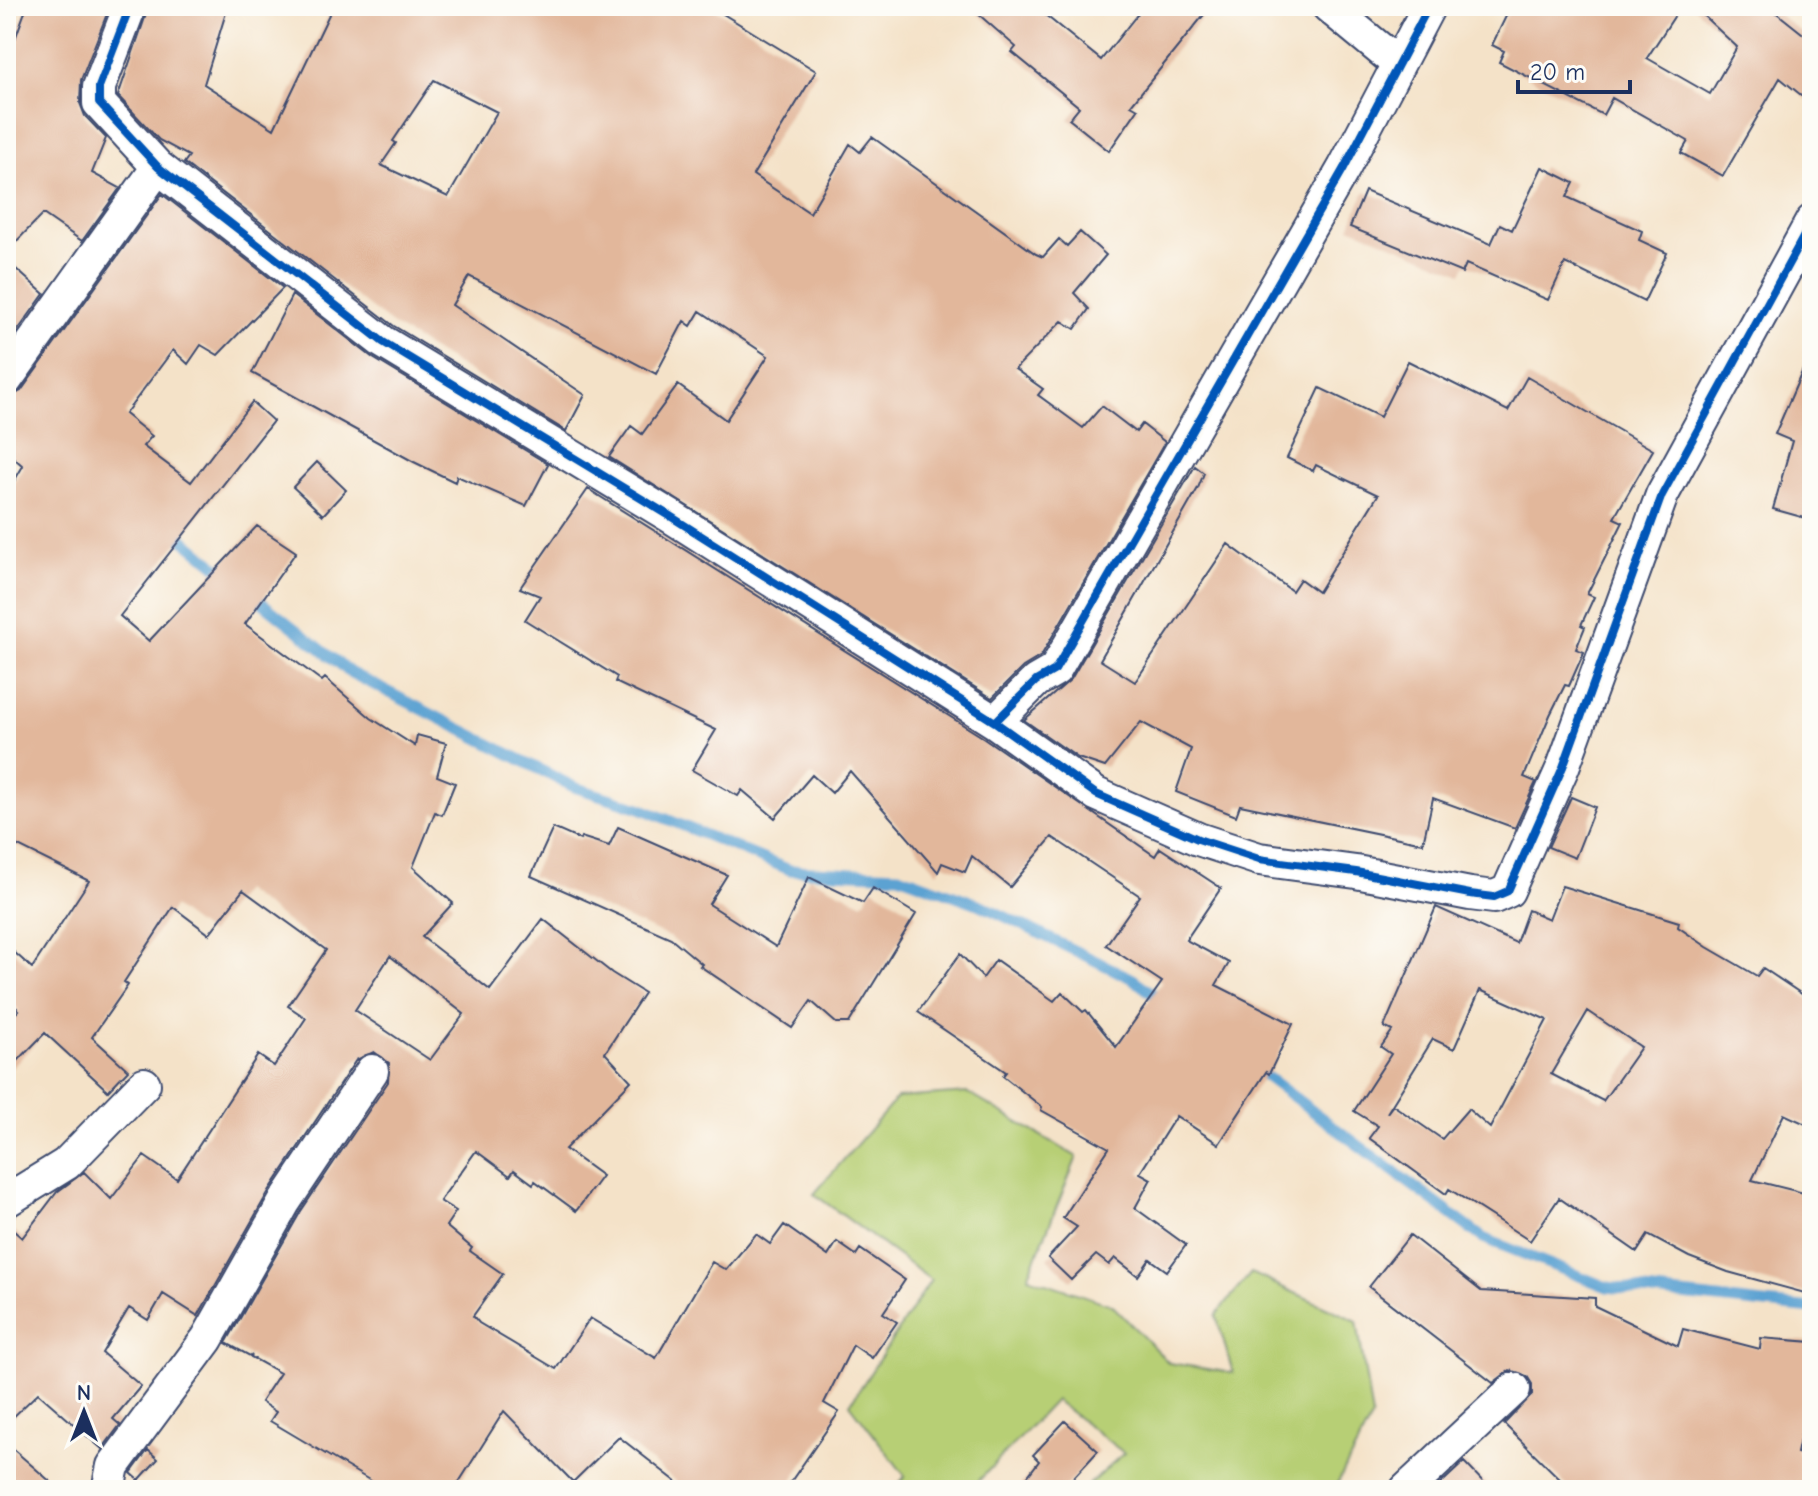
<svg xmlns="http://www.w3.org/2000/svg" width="1818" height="1496" font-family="'Comic Neue',sans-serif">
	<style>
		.green { fill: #b7cf74; stroke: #697f69; stroke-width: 2 }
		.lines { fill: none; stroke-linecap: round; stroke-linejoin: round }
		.stream { stroke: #5ca2d2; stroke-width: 11 }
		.building { fill: #e2b79b; fill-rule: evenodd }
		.street-casing { stroke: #3c4a6e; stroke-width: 36 }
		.street { stroke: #fff; stroke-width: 32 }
		.cycleway-casing { stroke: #fdfcf7; stroke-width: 13 }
		.cycleway { stroke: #0057b8; stroke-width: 8 }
	</style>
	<rect width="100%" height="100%" fill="#fdfcf7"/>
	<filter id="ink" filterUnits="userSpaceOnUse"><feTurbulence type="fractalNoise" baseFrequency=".0125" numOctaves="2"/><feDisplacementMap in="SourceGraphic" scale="16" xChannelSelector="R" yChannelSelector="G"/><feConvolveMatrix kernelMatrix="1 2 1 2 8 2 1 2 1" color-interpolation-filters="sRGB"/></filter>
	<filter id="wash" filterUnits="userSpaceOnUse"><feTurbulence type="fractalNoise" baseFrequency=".006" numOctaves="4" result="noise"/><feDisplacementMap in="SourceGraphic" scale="32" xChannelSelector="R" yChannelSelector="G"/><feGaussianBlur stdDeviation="1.8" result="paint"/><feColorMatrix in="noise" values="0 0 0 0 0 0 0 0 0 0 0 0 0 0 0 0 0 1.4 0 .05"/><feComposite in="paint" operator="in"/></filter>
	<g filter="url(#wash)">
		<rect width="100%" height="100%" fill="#f4e2c8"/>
		<path class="green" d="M968,1093L1077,1157L1028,1277L1112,1305L1169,1363L1233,1373L1216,1315L1251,1273L1357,1321L1372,1417L1334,1490H1094L1088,1485L1124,1453L1055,1400L970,1490H894L905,1476L850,1404L931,1280L814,1194L897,1098Z"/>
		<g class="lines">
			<path class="stream" d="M172,530L227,575
				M250,593L351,673L574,787L640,808L790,870L899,875L981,905L1133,979L1164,1002
				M1252,1066L1483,1238L1607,1287L1812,1309"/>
		</g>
		<g id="blocks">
			<path class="building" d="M27,6H110L81,80L80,103L85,116L106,138L92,173L120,188L82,241L43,214L6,252V64Z
				M149,6H228L204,84L274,129L333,6H710L816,71L753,175L810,213L850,144L860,152L872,137L1036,254L1043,257L1059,239L1067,246L1080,232L1106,255L1074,293L1089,309L1075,329L1062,321L1015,369L1043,389L1038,395L1083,428L1102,406L1136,432L1142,424L1165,442L1041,656L1023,667L992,698L609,457L631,426L642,434L678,385L726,420L768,356L700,311L691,326L684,321L656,374L469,276L452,305L585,395L566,431L394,326L184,163L189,156L159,140L118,96ZM434,80L497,112L448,197L381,165L396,143L393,141Z
				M969,6H1034L1101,60L1144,6H1211L1131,105L1138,109L1109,151L1069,119L1079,107L1012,52L1016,47Z
				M1511,6H1681L1647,58L1710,94L1737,47L1693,6H1768L1812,41V104L1780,78L1723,176L1681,153L1688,141L1612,98L1603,115L1499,62L1504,51L1492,45Z
				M1542,167L1574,183L1567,197L1642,231L1639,240L1667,253L1644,302L1565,263L1548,300L1466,264L1462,273L1350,227L1365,191L1491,244L1500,224L1512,230Z
				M162,194L283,288L218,355L201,345L188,364L173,350L125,414L152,436L143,446L191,482L252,402L273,421L120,616L149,641L257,526L296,552L245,624L322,681L325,678L371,718L415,746L417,735L446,743L437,776L455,783L442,815L435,812L413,867L453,903L422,937L490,990L543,919L612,973L644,993L605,1053L631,1081L565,1149L602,1176L576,1211L535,1181L533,1184L514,1170L510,1176L476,1151L440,1201L456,1211L446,1226L472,1248L470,1251L503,1274L473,1316L479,1323L556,1369L590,1318L656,1358L712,1262L726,1270L756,1234L770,1244L784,1225L828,1256L837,1242L856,1255L860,1249L905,1280L883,1313L897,1322L872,1358L853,1345L824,1403L839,1412L785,1490H687L619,1437L573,1482L504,1411L454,1490H366L371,1481L270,1421L276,1412L261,1402L280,1373L251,1357L252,1354L250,1356L226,1343L301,1211L388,1082L389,1063L374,1052L356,1060L269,1191L198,1316L163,1294L148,1320L129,1308L102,1353L141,1386L113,1419L120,1425L102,1449L38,1393L6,1424V1224L22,1238L57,1192L84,1172L111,1199L144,1156L177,1179L258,1055L274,1066L306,1018L288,1006L326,950L243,890L209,934L173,907L124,982L128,985L92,1037L128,1070L108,1091L45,1033L6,1073V1023L19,1010L6,998V945L32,968L89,881L6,840V495L23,466L6,451V399L21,391ZM390,956L464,1014L430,1060L355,1010Z
				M6,260L44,294L6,347Z
				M292,295L373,358L548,464L526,506L457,476L455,482L414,462L252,373Z
				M1812,349V520L1773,509L1792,441L1775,434Z
				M1408,361L1508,411L1527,377L1653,450L1614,518L1623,522L1587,594L1594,597L1581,625L1585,627L1576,649L1584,652L1569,686L1565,685L1550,715L1524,777L1536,782L1515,828L1433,798L1423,843L1240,805L1236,816L1176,792L1191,749L1141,722L1105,767L1078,758L1024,720L1071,679L1195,466L1204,473L1198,488L1100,660L1135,682L1228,544L1292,591L1300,579L1318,592L1378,495L1316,465L1313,471L1287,458L1320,388L1380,417Z
				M317,462L346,490L323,515L293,487Z
				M588,489L984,738L1155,856L1160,848L1221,888L1186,940L1229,963L1216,985L1293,1024L1269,1074L1266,1072L1219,1144L1176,1116L1140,1173L1151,1179L1135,1208L1186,1245L1167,1271L1150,1259L1138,1276L1115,1258L1109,1265L1096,1255L1071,1280L1048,1258L1077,1227L1063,1218L1109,1148L1041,1110L1042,1107L1003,1076L1006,1072L918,1012L960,954L983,978L996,960L1054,1001L1062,992L1083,1012L1086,1010L1116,1047L1162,982L1106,945L1140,896L1052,837L1010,887L972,856L965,872L942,863L938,872L850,771L832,793L812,775L775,818L742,790L738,796L692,770L716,730L615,682L617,677L525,620L540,596L520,588Z
				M1571,797L1595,807L1575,858L1548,847Z
				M618,827L727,875L709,904L776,947L809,877L863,903L873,888L916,914L849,1023H836L811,1001L792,1028L700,966L702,964L671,938L531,876L553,828L580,840L581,837L609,846Z
				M1562,886L1679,922L1678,927L1707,947L1757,976L1763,968L1812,1001V1127L1784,1114L1752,1180L1812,1195V1295L1728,1272L1689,1257L1648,1235L1637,1252L1559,1198L1530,1241L1449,1189L1446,1194L1369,1138L1378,1126L1354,1111L1391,1054L1381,1047L1392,1031L1384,1027L1436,907L1516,943L1528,910L1549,919ZM1480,990L1547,1020L1490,1128L1468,1109L1442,1139L1393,1105L1387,1113L1433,1039L1454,1049ZM1588,1011L1641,1047L1603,1101L1551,1074Z
				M1410,1235L1481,1291L1595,1298V1306L1678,1346L1683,1329L1760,1349L1761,1338L1812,1342V1384L1797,1453L1812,1457L1807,1490H1571L1504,1424L1532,1395V1384L1527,1376L1510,1370L1493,1383L1369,1287Z
				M1065,1421L1098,1451L1062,1490H1017L1039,1461L1033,1455Z
				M6,1443L60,1490H6Z
				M148,1450L158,1459L139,1480L131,1473Z
				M1464,1462L1491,1490H1434Z"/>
		</g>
	</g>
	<g filter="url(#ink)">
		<use href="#blocks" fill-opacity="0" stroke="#3c4a6e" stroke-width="2"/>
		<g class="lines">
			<defs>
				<path id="street" d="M130,6L99,87V103L158,167L383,342L670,516L995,722L1096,794L1198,839L1259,859L1356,872L1470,894L1494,897L1508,891L1563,767L1662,495L1812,221
					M1328,6L1397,63
					M6,380L158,167
					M995,722L1036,681L1055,670L1344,168L1429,6
					M6,1201L66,1164L144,1084
					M108,1490L113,1466L207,1339L285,1201L372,1071
					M1406,1490L1514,1389"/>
			</defs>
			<use href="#street" class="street-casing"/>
			<use href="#street" class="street"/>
			<defs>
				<path id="cycleway" d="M130,6L99,87V103L158,167L383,342L670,516L995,722L1096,794L1198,839L1259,859L1356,872L1470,894L1494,897L1508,891L1563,767L1662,495L1812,221
					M995,722L1036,681L1055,670L1344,168L1429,6"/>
			</defs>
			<use href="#cycleway" class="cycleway-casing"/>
			<use href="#cycleway" class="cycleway"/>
		</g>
	</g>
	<rect width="1818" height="1496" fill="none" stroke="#fdfcf7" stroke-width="32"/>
	<g transform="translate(84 1412)" stroke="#fdfcf7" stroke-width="6" paint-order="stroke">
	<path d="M0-6L14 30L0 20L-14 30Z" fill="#1b2f5e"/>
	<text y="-12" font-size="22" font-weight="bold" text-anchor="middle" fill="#1b2f5e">N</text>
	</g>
	<path d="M1518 80v12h112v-12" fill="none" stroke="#1b2f5e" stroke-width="4"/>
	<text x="1530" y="80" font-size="24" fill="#1b2f5e" stroke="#fdfcf7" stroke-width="6" paint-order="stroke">20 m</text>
</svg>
